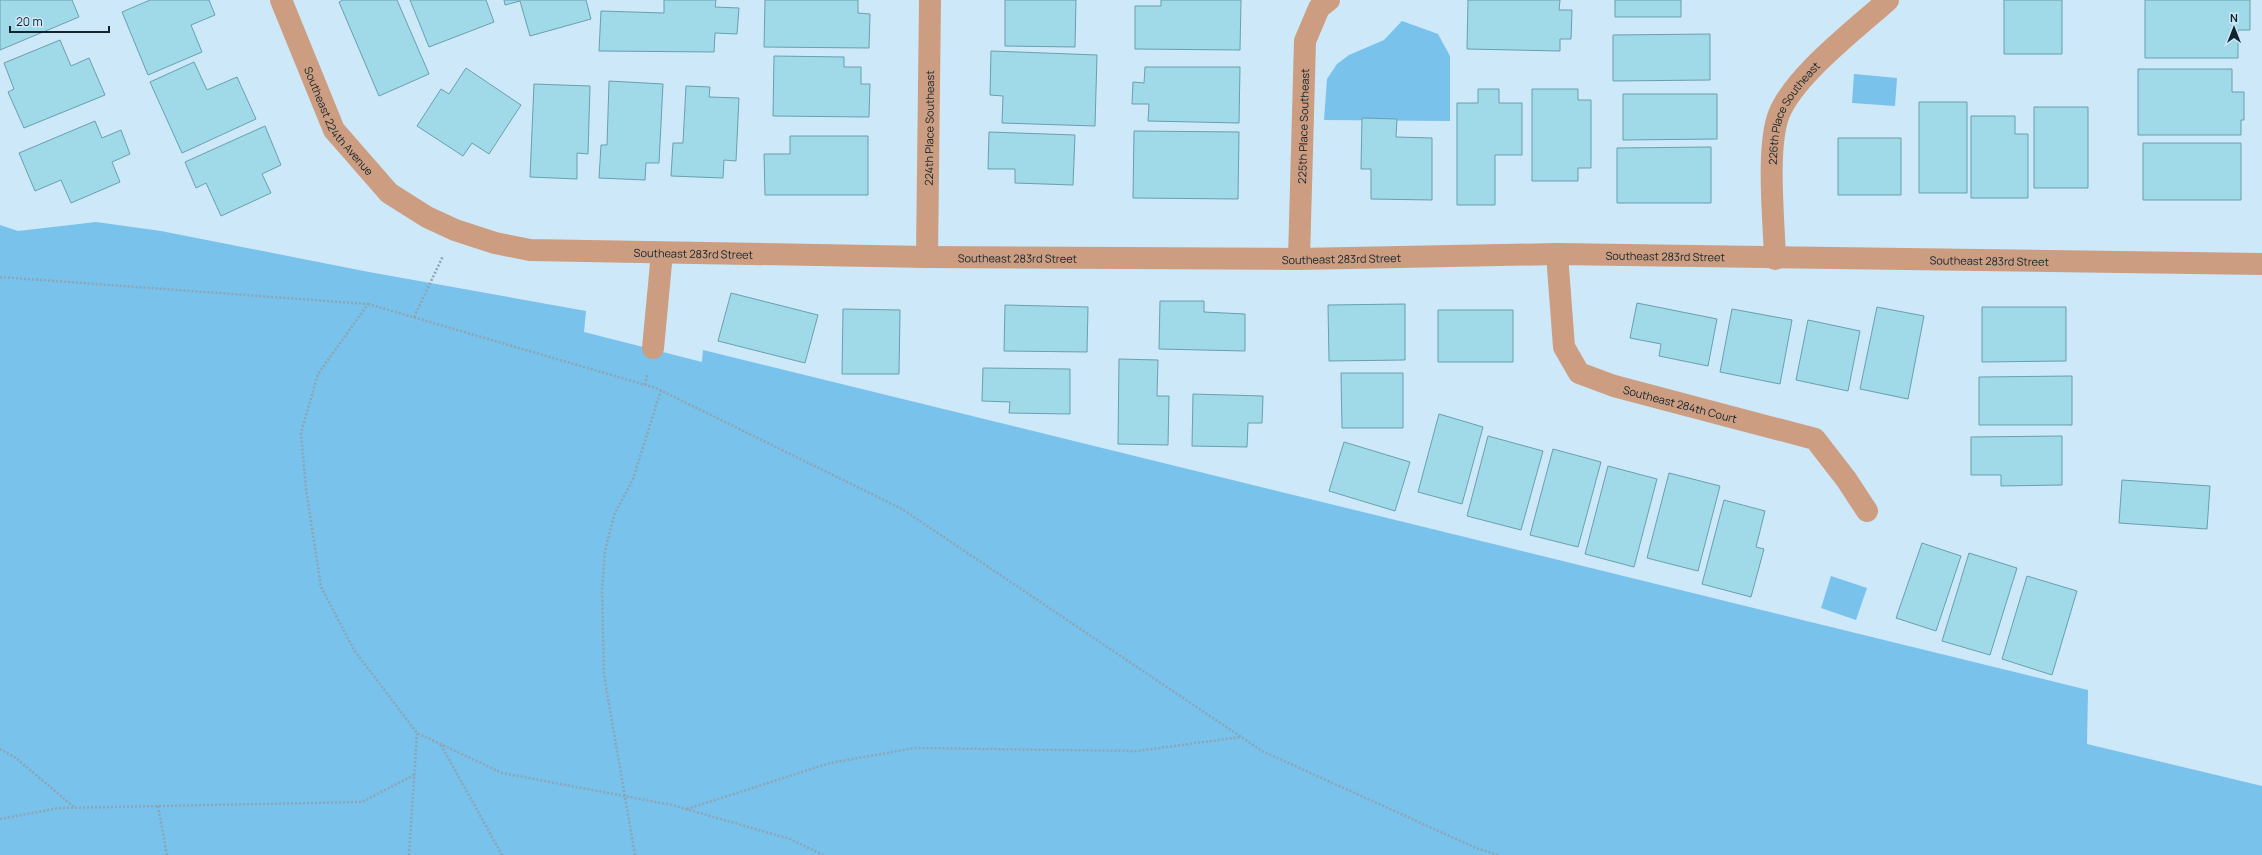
<svg xmlns="http://www.w3.org/2000/svg" width="2262" height="855" font-family="Manrope,sans-serif">
	<style>
		.green { fill: #78c2eb }
		.building { fill: #a0d9e7; stroke: #69a0ad }
		.lines { fill: none; stroke-linecap: round; stroke-linejoin: round }
		.path { stroke: #8da5b3; stroke-width: 2.5; stroke-dasharray: 2 2; stroke-linecap: butt }
		.minor { stroke: #cc9d80; stroke-width: 22 }
		.labels { text-anchor: middle; dominant-baseline: central; stroke-width: 3.5; stroke-linejoin: round; paint-order: stroke }
		.street-label { font-size: 11px; fill: #12242e; stroke: #cde8f9 }
	</style>
	<rect width="100%" height="100%" fill="#cde8f9"/>
	<path class="green" d="M1402,21L1438,34L1450,56V121L1324,120L1327,79L1337,64L1349,55L1384,40Z
		M1854,74L1897,78L1895,106L1852,103Z
		M96,222L161,231L369,272L586,311L584,332L702,362L703,350L2088,690L2087,744L2262,786V855H0V225L18,231Z
		M1831,576L1867,588L1856,620L1821,608Z"/>
	<path class="building" d="M0,0H72L79,17L0,50Z
		M150,0H209L215,15L191,25L202,52L148,75L122,12Z
		M343,0H397L429,74L379,96L339,2Z
		M410,0H486L494,22L429,47Z
		M504,0H586L591,19L530,36L520,1L505,5Z
		M664,0H716L715,7L739,8L737,34L715,33L714,52L599,51L601,11L664,13Z
		M765,0H858V13L870,14L869,48L764,47Z
		M1005,0H1076L1075,47L1005,46Z
		M1161,0H1241L1240,50L1135,49V6H1161Z
		M1468,0H1560L1559,10H1572L1571,39H1560V51L1467,49Z
		M1615,0H1681V17H1615Z
		M2004,0H2062V54H2004Z
		M2145,0H2250V30H2238V58H2145Z
		M1710,34V80L1613,81V35Z
		M60,40L71,66L89,58L105,95L24,128L8,92L14,89L4,63Z
		M991,51L1097,55L1095,126L1002,123L1003,96L990,95Z
		M774,56L844,57V67H861V84H870L869,117L773,116Z
		M194,62L207,90L237,77L256,119L182,153L150,82Z
		M1145,67H1240L1239,123L1148,121L1149,104H1132L1133,82L1144,83Z
		M466,68L521,105L489,154L472,143L463,156L417,126L441,89L449,94Z
		M2138,69H2232V92H2244V120H2241V135H2138Z
		M609,81L663,84L659,163H646L645,180L599,178L601,145H607Z
		M534,84L590,86L588,154L577,153V179L530,177Z
		M686,86L710,87L709,97L739,98L736,161L724,160L723,178L671,176L673,143H683Z
		M1478,89H1499V103H1522V155H1495V205H1457V103H1478Z
		M1532,89H1578V100H1591V168H1578V181H1532Z
		M1623,94H1717V139L1623,140Z
		M1919,102H1967V193H1919Z
		M2034,107H2088V188H2034Z
		M1971,116H2015V134H2028V198H1971Z
		M1362,118L1397,119L1396,137L1432,138V200L1371,199V169H1361Z
		M95,121L102,138L121,130L130,154L112,162L120,182L71,203L61,180L35,191L19,153Z
		M265,126L281,165L262,174L271,193L221,216L206,183L196,188L185,162Z
		M1134,131L1239,132L1238,199L1133,198Z
		M989,132L1075,135L1073,185L1015,183V169H988Z
		M790,136H868V195H765L764,154H790Z
		M1838,138H1901V195H1838Z
		M2143,143H2241V200H2143Z
		M1711,147V203H1617V148Z
		M731,293L818,315L805,363L718,341Z
		M1160,301H1204V312L1245,314V351L1159,349Z
		M1637,303L1717,319L1708,366L1659,356L1661,344L1630,338Z
		M1405,304V360L1329,361L1328,305Z
		M1005,305L1088,307L1087,352L1004,351Z
		M1877,307L1924,316L1908,399L1860,389Z
		M1982,307H2066V361L1982,362Z
		M843,309L900,310L899,374H842Z
		M1732,309L1792,320L1780,384L1720,372Z
		M1438,310H1513V362H1438Z
		M1808,320L1860,331L1848,391L1796,380Z
		M1119,359L1158,360L1157,396H1169L1168,445L1118,444Z
		M983,368L1070,369V414L1009,413L1010,402L982,401Z
		M1341,373H1403V428H1342Z
		M2072,376V425H1979V377Z
		M1193,394L1263,396L1262,423H1248L1247,447L1192,446Z
		M1439,414L1483,427L1462,504L1418,492Z
		M1488,436L1543,451L1521,530L1467,516Z
		M2062,436V485L2001,486V475H1971V437Z
		M1344,442L1410,462L1395,511L1329,491Z
		M1553,449L1601,462L1578,547L1530,535Z
		M1608,466L1657,479L1634,567L1585,554Z
		M1669,473L1720,486L1698,571L1647,558Z
		M2122,480L2210,486L2207,529L2119,523Z
		M1724,500L1765,511L1756,547L1764,549L1751,597L1702,584Z
		M1922,543L1961,556L1936,631L1896,618Z
		M1969,553L2017,568L1990,655L1942,641Z
		M2027,576L2077,591L2052,675L2002,659Z"/>
	<g class="lines">
		<path class="path" d="M0,277L368,304L318,374L301,433L306,489L321,587L354,650L417,733L502,773L672,805L790,839L823,855
			M368,304L656,388L902,509L1262,751L1476,848L1498,855
			M414,317L443,256
			M645,385L647,375
			M441,745L502,855
			M0,749L16,758L74,807
			M158,806L167,855
			M687,809L830,763L915,748L1137,751L1241,737
			M0,819L59,808L362,802L414,775
			M409,855L417,733
			M635,855L604,675L602,589L605,551L614,515L633,479L661,390"/>
		<g class="minor">
			<path id="s1" d="M281,0L334,130L389,193L427,217L455,230L495,243L530,250L927,257L1299,259L1557,254L2262,264"/>
			<path id="s2" d="M1557,254L1564,347L1579,373L1614,386L1815,439L1846,479L1867,511"/>
			<path id="s3" d="M927,257L930,0"/>
			<path id="s4" d="M1299,259L1305,41L1319,8L1329,0"/>
			<path id="s5" d="M1775,259C1774,221 1766,147 1779,114C1795,75 1856,29 1888,0"/>
			<path d="M653,348L662,253"/>
		</g>
	</g>
	<g class="labels">
		<g class="street-label">
			<text stroke="none"><textPath href="#s5" startOffset="152">226th Place Southeast</textPath></text>
			<text stroke="none"><textPath href="#s1" startOffset="135">Southeast 224th Avenue</textPath></text>
			<text stroke="none"><textPath href="#s4" startOffset="133">225th Place Southeast</textPath></text>
			<text stroke="none"><textPath href="#s3" startOffset="129">224th Place Southeast</textPath></text>
			<text stroke="none"><textPath href="#s1" startOffset="541">Southeast 283rd Street</textPath></text>
			<text stroke="none"><textPath href="#s1" startOffset="1513">Southeast 283rd Street</textPath></text>
			<text stroke="none"><textPath href="#s1" startOffset="865">Southeast 283rd Street</textPath></text>
			<text stroke="none"><textPath href="#s1" startOffset="1189">Southeast 283rd Street</textPath></text>
			<text stroke="none"><textPath href="#s1" startOffset="1837">Southeast 283rd Street</textPath></text>
			<text stroke="none"><textPath href="#s2" startOffset="229">Southeast 284th Court</textPath></text>
		</g>
	</g>
	<g transform="translate(2234 28)" stroke="#cde8f9" stroke-width="3" paint-order="stroke">
	<path d="M0-3L7 15L0 10L-7 15Z" fill="#12242e"/>
	<text y="-6" font-size="11" font-weight="bold" text-anchor="middle" fill="#12242e">N</text>
	</g>
	<path d="M10 26v6h99v-6" fill="none" stroke="#12242e" stroke-width="2"/>
	<text x="16" y="26" font-size="12" fill="#12242e" stroke="#cde8f9" stroke-width="3" paint-order="stroke">20 m</text>
</svg>
